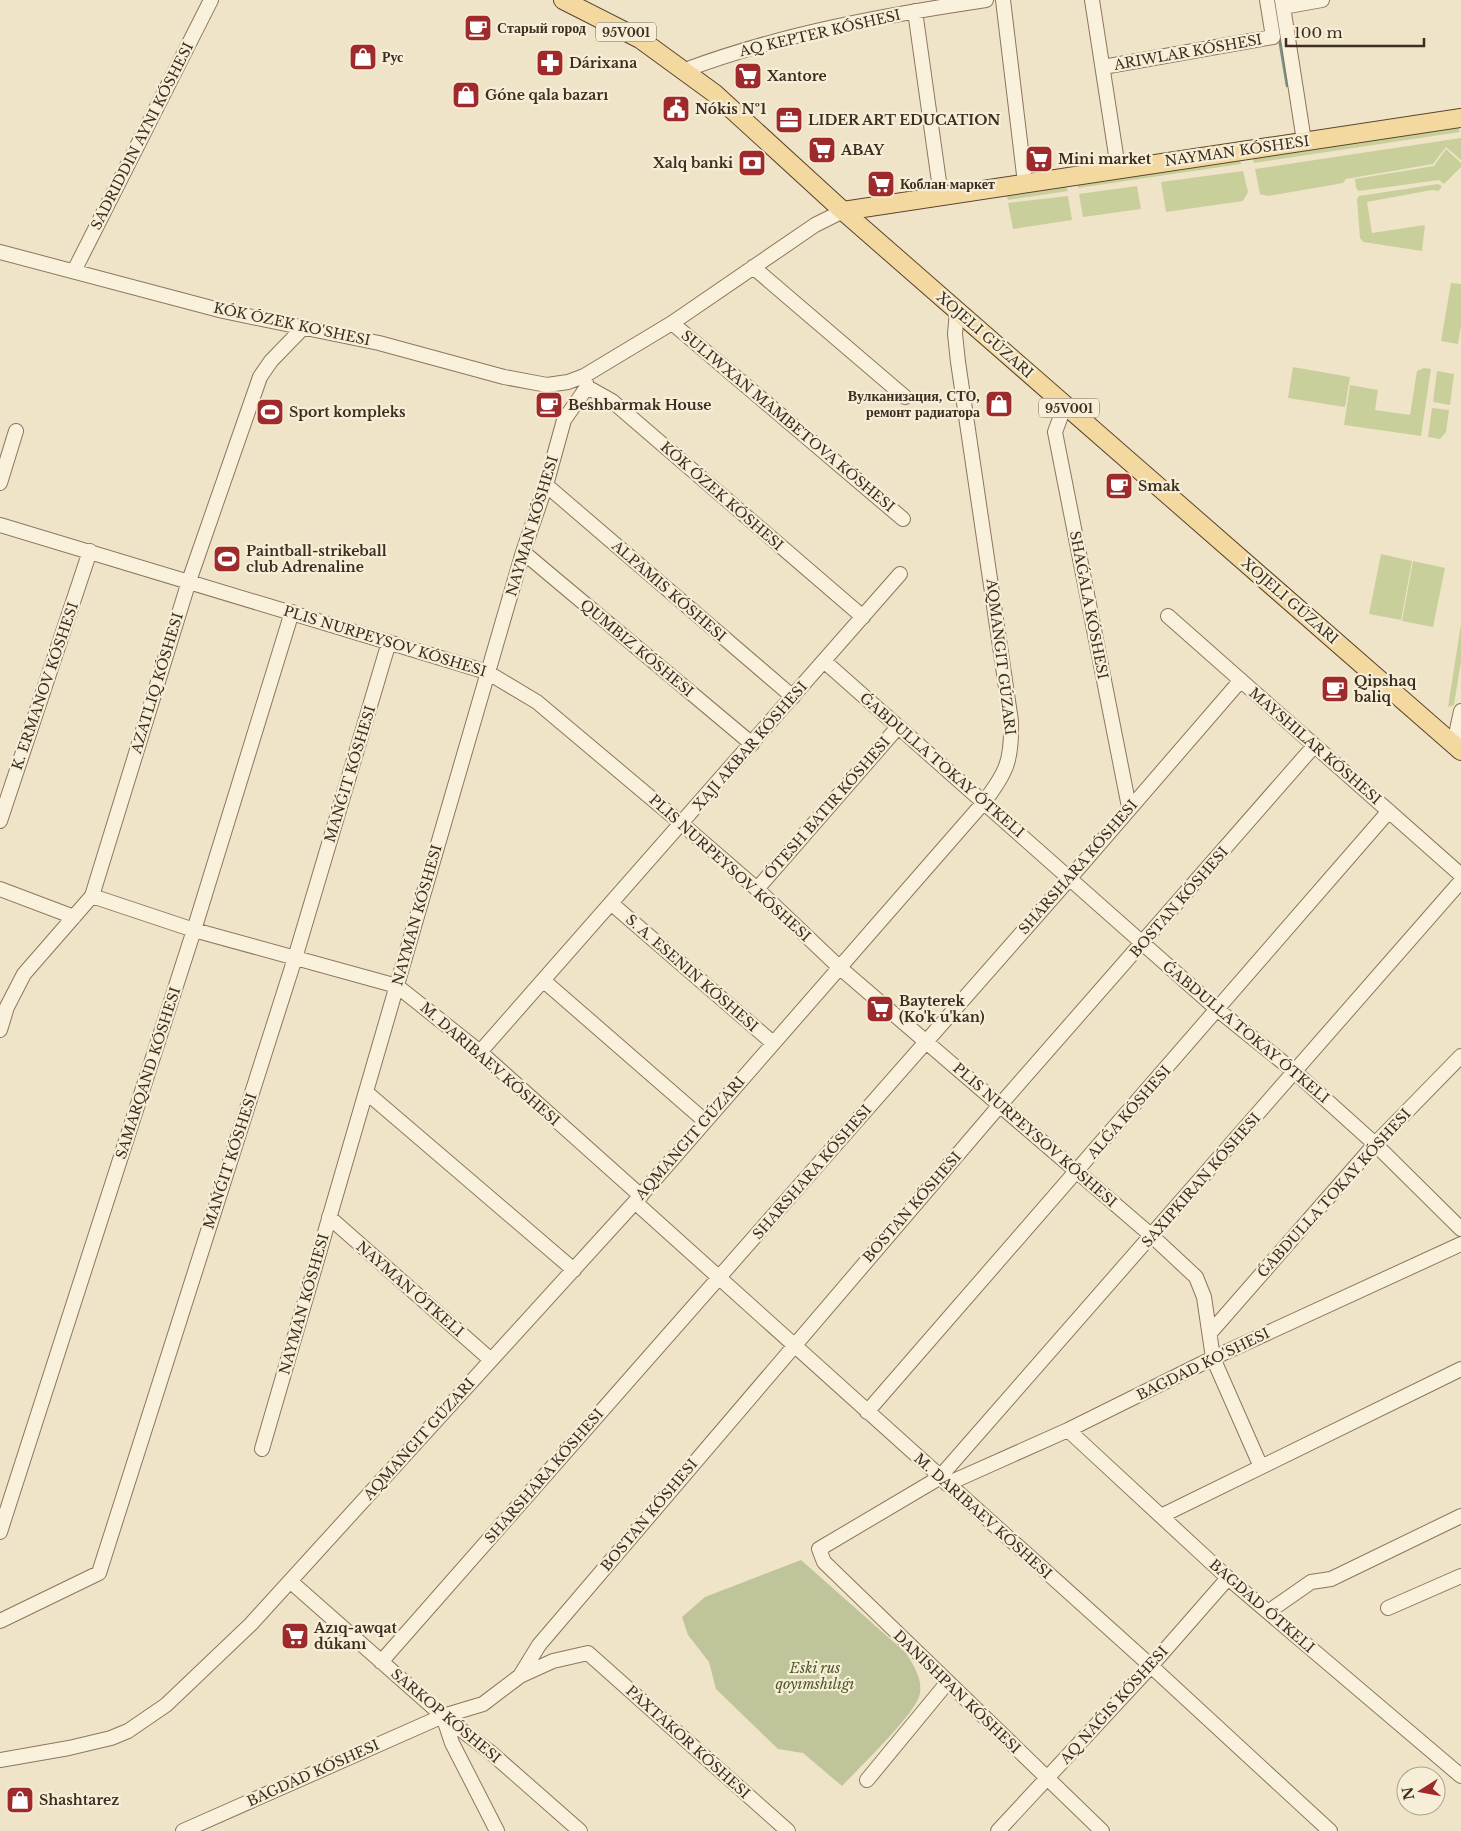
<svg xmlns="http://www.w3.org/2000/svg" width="1461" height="1831" font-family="'Libre Baskerville',serif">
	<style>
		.green { fill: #c9cf9b }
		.cemetery { fill: #bfc49a }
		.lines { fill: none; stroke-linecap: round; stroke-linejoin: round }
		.stream { stroke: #6f938a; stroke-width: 2.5 }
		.minor-casing { stroke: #8d765c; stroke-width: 16 }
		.major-casing { stroke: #5b4430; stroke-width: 20 }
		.minor { stroke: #faf1dc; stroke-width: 14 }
		.major { stroke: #f3d9a0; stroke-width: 18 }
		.labels { text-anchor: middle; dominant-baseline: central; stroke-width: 4.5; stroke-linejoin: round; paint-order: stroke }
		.shield { fill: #f7eed8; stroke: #756857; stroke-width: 1 }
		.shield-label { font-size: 12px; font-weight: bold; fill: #3d2e20 }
		.poi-label { font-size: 14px; font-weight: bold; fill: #3d2e20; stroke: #f7eed8; text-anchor: start }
		.street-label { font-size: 14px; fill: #3d2e20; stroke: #f7eed8 }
		.park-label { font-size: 14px; font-style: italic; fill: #4d5a26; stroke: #f7eed8 }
	</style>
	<rect width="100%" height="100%" fill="#f0e4c8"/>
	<path class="green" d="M1458,127L1460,132L1254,163L1252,157Z
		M1461,138V160L1446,147L1433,164L1346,179L1343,183L1268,196L1260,194L1255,169Z
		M1446,149L1461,163V167L1444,184L1439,180L1359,191L1356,188L1355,179L1434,166Z
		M1240,159L1241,164L1078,188V183Z
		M1243,171L1248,192L1243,201L1166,212L1161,182Z
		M1438,184L1442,186L1439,191L1432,190L1367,202L1372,233L1425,225L1422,251L1363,242L1360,238L1357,199L1359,196Z
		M1065,185L1068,191L1008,200L1006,193Z
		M1137,186L1141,209L1083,217L1079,194Z
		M1068,196L1072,220L1013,229L1008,203Z
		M1451,283L1461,284V326L1458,344L1441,341Z
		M1293,367L1350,377L1345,407L1288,398Z
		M1424,368L1431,369L1421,436L1344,425L1350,385L1378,390L1375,410L1410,415L1417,371Z
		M1437,371L1454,374L1450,405L1433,402Z
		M1432,408L1449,410L1446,432L1440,439L1428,437Z
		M1381,554L1412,561L1401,620L1369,614Z
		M1413,561L1445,568L1433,627L1402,621Z
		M1461,624V661L1454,705L1448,707Z"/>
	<path class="cemetery" d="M801,1560L906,1653C914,1666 924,1681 919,1697C911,1718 860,1767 842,1786L803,1753L778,1749L716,1689L709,1662L688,1635L682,1617L705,1597Z"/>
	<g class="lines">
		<path class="stream" d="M1279,38L1287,86"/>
		<defs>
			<path id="minor" d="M1003,0L1025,183
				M1092,0L1118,168
				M1282,0L1304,141
				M1283,7L1322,0
				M915,11L941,196
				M1103,67L1273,37L1267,0
				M685,70C781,34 885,15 986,0
				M0,252L223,311L379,343L504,377L547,385L568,382L584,376L672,323L815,225L843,211
				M753,267L905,397
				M74,271L211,0
				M672,323L903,519
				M585,379L587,387L612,401L863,617
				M1065,405L1055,432L1129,807
				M0,483L16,431
				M546,485L793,697
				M0,525L487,672L537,702L682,824L757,889L839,967L1152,1236L1196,1277L1204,1297L1213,1358L1261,1467
				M523,552L752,744
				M1168,616L1461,875
				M824,661L1218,1010L1295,1072L1375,1144L1461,1229
				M1454,744L1461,711
				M0,821L90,551
				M0,889L74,917
				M757,889L898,727
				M92,896L194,930L397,986L480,1052L641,1196
				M612,904L773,1043
				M544,981L705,1121
				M0,1030L7,1007L24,974L92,896L189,581L260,377L271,361L302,329
				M480,1052L900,574
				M366,1092L574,1270
				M635,1202L1151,1666L1330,1831
				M329,1217L491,1360
				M1210,1333L1375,1144L1461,1056
				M867,1412L1389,811
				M1068,1430L1228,1578L1461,1776
				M262,1449L523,552L546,485L564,420L587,387
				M947,1484L1068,1430L1213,1358L1461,1244
				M1161,1516L1461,1369
				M0,1532L194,930L292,612
				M290,1581L443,1716L489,1751L580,1831
				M1388,1608L1461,1576
				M1268,1612L1311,1582L1331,1579L1461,1516
				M0,1621L99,1573L295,958L389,642
				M381,1662L1070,878L1241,680
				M520,1676L539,1645L1000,1105L1314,746
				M443,1716L452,1743L497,1831
				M0,1760L69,1748L111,1738L128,1731L166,1705L251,1624L635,1202L984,802C1007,772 1012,760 1011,721L958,362L955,334L957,311
				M867,1780L947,1683
				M183,1831L443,1716L483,1704L520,1676L553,1661L588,1653L788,1831
				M998,1831L1151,1666L1228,1578
				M1102,1831L824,1562L819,1549L939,1478L1461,881"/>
			<path id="major" d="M563,0L640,39L714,93L843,211L1461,751
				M843,211L1461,118"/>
		</defs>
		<use href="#minor" class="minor-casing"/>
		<use href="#major" class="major-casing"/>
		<use href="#minor" class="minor"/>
		<use href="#major" class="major"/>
	</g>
	<defs>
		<symbol id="cafe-square" viewBox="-11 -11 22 22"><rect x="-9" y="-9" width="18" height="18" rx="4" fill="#9e2a2b" stroke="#f7eed8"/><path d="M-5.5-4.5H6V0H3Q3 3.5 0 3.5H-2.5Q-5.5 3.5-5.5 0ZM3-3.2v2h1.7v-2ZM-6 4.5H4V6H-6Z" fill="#fff"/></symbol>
		<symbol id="shop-square" viewBox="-11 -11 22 22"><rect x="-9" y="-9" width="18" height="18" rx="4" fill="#9e2a2b" stroke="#f7eed8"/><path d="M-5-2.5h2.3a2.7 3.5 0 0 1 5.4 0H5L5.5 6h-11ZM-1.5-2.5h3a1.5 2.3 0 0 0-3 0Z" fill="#fff"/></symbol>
		<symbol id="pharmacy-square" viewBox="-11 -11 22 22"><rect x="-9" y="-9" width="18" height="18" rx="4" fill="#9e2a2b" stroke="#f7eed8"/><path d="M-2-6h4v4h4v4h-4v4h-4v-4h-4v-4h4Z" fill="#fff"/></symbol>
		<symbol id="supermarket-square" viewBox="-11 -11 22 22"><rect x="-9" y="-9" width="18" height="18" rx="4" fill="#9e2a2b" stroke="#f7eed8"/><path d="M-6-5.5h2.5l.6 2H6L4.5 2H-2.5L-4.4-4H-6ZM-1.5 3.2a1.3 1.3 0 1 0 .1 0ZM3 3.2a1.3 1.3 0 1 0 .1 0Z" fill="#fff"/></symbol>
		<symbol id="civic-square" viewBox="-11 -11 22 22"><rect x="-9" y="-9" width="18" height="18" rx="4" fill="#9e2a2b" stroke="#f7eed8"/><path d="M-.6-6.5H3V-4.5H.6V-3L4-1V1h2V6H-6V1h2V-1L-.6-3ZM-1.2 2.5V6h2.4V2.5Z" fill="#fff"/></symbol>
		<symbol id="office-square" viewBox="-11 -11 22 22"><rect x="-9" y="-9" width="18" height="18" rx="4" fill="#9e2a2b" stroke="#f7eed8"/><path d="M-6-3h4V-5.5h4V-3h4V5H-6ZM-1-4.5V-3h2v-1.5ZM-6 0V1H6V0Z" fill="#fff"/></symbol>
		<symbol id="bank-square" viewBox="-11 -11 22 22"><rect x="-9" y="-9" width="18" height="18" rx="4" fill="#9e2a2b" stroke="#f7eed8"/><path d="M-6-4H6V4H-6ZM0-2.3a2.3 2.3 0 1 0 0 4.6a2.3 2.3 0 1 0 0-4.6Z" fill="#fff"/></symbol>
		<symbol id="stadium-square" viewBox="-11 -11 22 22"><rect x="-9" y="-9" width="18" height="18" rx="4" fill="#9e2a2b" stroke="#f7eed8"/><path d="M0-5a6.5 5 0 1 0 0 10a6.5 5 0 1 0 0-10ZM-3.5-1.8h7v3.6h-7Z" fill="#fff"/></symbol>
	</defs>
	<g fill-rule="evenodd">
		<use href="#cafe-square" x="462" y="12" width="32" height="32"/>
		<use href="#shop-square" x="347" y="41" width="32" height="32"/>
		<use href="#pharmacy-square" x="534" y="47" width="32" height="32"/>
		<use href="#supermarket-square" x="732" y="60" width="32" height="32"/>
		<use href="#shop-square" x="450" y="79" width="32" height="32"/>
		<use href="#civic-square" x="660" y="93" width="32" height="32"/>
		<use href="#office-square" x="773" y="104" width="32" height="32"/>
		<use href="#supermarket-square" x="806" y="134" width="32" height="32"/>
		<use href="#supermarket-square" x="1023" y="143" width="32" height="32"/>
		<use href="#bank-square" x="736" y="147" width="32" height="32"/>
		<use href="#supermarket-square" x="865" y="168" width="32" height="32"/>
		<use href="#shop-square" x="983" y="388" width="32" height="32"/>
		<use href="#cafe-square" x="533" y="389" width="32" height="32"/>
		<use href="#stadium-square" x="254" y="396" width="32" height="32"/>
		<use href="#cafe-square" x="1103" y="470" width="32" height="32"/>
		<use href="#stadium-square" x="211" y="543" width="32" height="32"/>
		<use href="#cafe-square" x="1319" y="673" width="32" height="32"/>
		<use href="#supermarket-square" x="864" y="993" width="32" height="32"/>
		<use href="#supermarket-square" x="279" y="1620" width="32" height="32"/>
		<use href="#shop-square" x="4" y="1784" width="32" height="32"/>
	</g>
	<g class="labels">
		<g class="shield">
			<rect x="596" y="22.5" width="60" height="19" rx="4"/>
			<rect x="1039" y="398.5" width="60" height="19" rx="4"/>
		</g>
		<g class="shield-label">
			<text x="626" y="32">95V001</text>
			<text x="1069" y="408">95V001</text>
		</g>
		<g class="poi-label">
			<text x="497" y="28">Старый город</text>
			<text x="382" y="57">Рус</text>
			<text x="569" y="63">Dárixana</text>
			<text x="767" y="76">Xantore</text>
			<text x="485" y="95">Góne qala bazarı</text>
			<text x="695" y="109">Nókis №1</text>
			<text x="808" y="120">LIDER ART EDUCATION</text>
			<text x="841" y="150">ABAY</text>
			<text x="1058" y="159">Mini market</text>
			<text x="733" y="163" text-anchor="end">Xalq banki</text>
			<text x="900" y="184">Коблан маркет</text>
			<text x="980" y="396" text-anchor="end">Вулканизация, СТО,<tspan x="980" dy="16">ремонт радиатора</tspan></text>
			<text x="568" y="405">Beshbarmak House</text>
			<text x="289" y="412">Sport kompleks</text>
			<text x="1138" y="486">Smak</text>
			<text x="246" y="551">Paintball-strikeball<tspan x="246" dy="16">club Adrenaline</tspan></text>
			<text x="1354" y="681">Qipshaq<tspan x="1354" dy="16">baliq</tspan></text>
			<text x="899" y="1001">Bayterek<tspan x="899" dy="16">(Ko'k u'kan)</tspan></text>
			<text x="314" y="1628">Azıq-awqat<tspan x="314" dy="16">dúkanı</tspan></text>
			<text x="39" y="1800">Shashtarez</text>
		</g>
		<g class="street-label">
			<text transform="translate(820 33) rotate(-13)">AQ KEPTER KÓSHESI</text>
			<text transform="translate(1188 52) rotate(-10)">ARIWLAR KÓSHESI</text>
			<text transform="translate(142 136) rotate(-63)">SADRIDDIN AYNI KÓSHESI</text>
			<text transform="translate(1237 151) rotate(-8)">NAYMAN KÓSHESI</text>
			<text transform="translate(292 324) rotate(12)">KÓK ÓZEK KO'SHESI</text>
			<text transform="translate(985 335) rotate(41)">XOJELI GÚZARI</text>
			<text transform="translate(788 421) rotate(40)">SULIWXAN MAMBETOVA KÓSHESI</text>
			<text transform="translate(722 496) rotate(41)">KÓK ÓZEK KÓSHESI</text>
			<text transform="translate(532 526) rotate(-73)">NAYMAN KÓSHESI</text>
			<text transform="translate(669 591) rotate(41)">ALPAMIS KÓSHESI</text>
			<text transform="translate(1290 601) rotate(41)">XOJELI GÚZARI</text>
			<text transform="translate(1089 605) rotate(79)">SHAǴALA KÓSHESI</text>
			<text transform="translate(385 641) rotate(17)">PLIS NURPEYSOV KÓSHESI</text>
			<text transform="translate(637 648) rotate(40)">QUMBIZ KÓSHESI</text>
			<text transform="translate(1001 657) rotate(83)">AQMANGIT GÚZARI</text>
			<text transform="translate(157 683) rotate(-73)">AZATLIQ KÓSHESI</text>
			<text transform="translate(45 686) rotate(-71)">K. ERMANOV KÓSHESI</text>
			<text transform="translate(750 746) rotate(-49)">XAJI AKBAR KÓSHESI</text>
			<text transform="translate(1315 746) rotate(41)">MAYSHILAR KÓSHESI</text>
			<text transform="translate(942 765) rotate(41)">ǴABDULLA TOKAY ÓTKELI</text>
			<text transform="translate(350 774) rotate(-73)">MAŃǴIT KÓSHESI</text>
			<text transform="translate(827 808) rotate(-49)">ÓTESH BATIR KÓSHESI</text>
			<text transform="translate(1078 867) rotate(-49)">SHARSHARA KÓSHESI</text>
			<text transform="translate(730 868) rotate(42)">PLIS NURPEYSOV KÓSHESI</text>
			<text transform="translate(1179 902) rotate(-49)">BOSTAN KÓSHESI</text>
			<text transform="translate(417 915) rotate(-74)">NAYMAN KÓSHESI</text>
			<text transform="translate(692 973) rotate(41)">S. A. ESENIN KÓSHESI</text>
			<text transform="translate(1246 1032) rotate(40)">ǴABDULLA TOKAY ÓTKELI</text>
			<text transform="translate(490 1064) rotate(41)">M. DARIBAEV KÓSHESI</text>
			<text transform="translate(148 1073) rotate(-72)">SAMARQAND KÓSHESI</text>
			<text transform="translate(1129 1112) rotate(-49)">ALǴA KÓSHESI</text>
			<text transform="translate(1035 1135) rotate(41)">PLIS NURPEYSOV KÓSHESI</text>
			<text transform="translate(690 1138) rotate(-49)">AQMANGIT GÚZARI</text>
			<text transform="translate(230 1161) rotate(-72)">MAŃǴIT KÓSHESI</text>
			<text transform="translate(812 1172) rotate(-49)">SHARSHARA KÓSHESI</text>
			<text transform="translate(1201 1180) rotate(-49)">SAXIPKIRAN KÓSHESI</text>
			<text transform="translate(1334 1193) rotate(-48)">ǴABDULLA TOKAY KÓSHESI</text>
			<text transform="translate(912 1207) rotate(-49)">BOSTAN KÓSHESI</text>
			<text transform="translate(410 1289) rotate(41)">NAYMAN ÓTKELI</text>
			<text transform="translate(304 1304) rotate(-74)">NAYMAN KÓSHESI</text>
			<text transform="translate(1203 1364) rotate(-26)">BAGDAD KO'SHESI</text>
			<text transform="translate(419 1439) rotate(-48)">AQMANGIT GÚZARI</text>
			<text transform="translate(544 1476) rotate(-49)">SHARSHARA KÓSHESI</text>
			<text transform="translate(649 1515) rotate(-50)">BOSTAN KÓSHESI</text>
			<text transform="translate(983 1516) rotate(42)">M. DARIBAEV KÓSHESI</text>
			<text transform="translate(1262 1606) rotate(41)">BAGDAD ÓTKELI</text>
			<text transform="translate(957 1692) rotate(44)">DANISHPAN KÓSHESI</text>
			<text transform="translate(1114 1705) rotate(-48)">AQ NAǴIS KÓSHESI</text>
			<text transform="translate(446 1716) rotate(40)">SARKOP KÓSHESI</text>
			<text transform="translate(688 1742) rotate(42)">PAXTAKOR KÓSHESI</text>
			<text transform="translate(313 1773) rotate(-24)">BAGDAD KÓSHESI</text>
		</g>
		<g class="park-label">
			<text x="815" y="1668">Eski rus<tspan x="815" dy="16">qoyımshılıǵı</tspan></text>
		</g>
	</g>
	<g transform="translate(1421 1791) rotate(259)"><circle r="24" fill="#f7eed8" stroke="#ada18e"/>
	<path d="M0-4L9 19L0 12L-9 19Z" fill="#9e2a2b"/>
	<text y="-8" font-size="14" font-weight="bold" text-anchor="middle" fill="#3d2e20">N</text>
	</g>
	<path d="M1286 38v8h138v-8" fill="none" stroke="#3d2e20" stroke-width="2.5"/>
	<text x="1294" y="38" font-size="15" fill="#3d2e20" stroke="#f7eed8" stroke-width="4" paint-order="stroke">100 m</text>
</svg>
